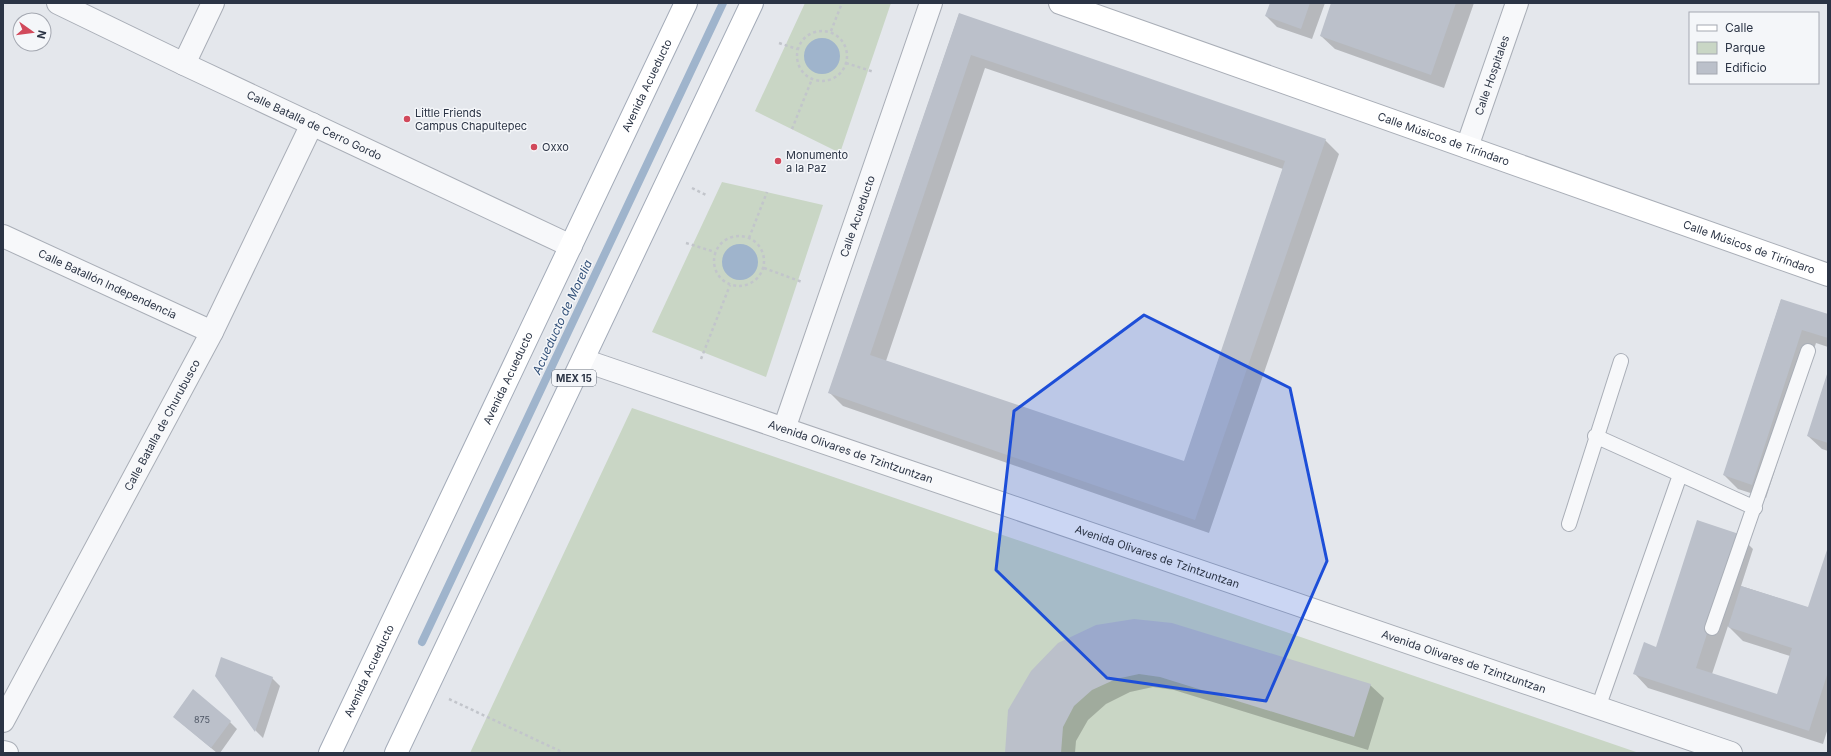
<svg xmlns="http://www.w3.org/2000/svg" width="1831" height="756" font-family="Inter,sans-serif">
	<style>
		.green { fill: #c9d6c5 }
		.water { fill: #9fb4cc }
		.shadow { fill: #0003; fill-rule: evenodd }
		.lines { fill: none; stroke-linecap: round; stroke-linejoin: round }
		.stream { stroke: #9fb4cc; stroke-width: 8 }
		.building { fill: #bbc0ca; fill-rule: evenodd }
		.lane-casing { stroke: #a9aeb7; stroke-width: 16 }
		.street-casing { stroke: #a9aeb7; stroke-width: 24 }
		.secondary-casing { stroke: #a9aeb7; stroke-width: 24 }
		.primary-casing { stroke: #a3abb8; stroke-width: 24 }
		.path { stroke: #c2c5cb; stroke-width: 2.5; stroke-dasharray: 3 3; stroke-linecap: butt }
		.lane { stroke: #f7f8fa; stroke-width: 14 }
		.street { stroke: #f7f8fa; stroke-width: 22 }
		.secondary { stroke: #fff; stroke-width: 22 }
		.primary { stroke: #fff; stroke-width: 22 }
		.marked { fill: #1d4ed8; fill-opacity: 0.2; stroke: #1d4ed8; stroke-width: 3; stroke-linejoin: round }
		.poi-dot { fill: #d1495b; stroke: #f4f6f9; stroke-width: 1.5 }
		.labels { text-anchor: middle; dominant-baseline: central; stroke-width: 3; stroke-linejoin: round; paint-order: stroke }
		.number-label { font-size: 9px; fill: #4f5766 }
		.shield { fill: #f4f6f9; stroke: #676e7b; stroke-width: 1 }
		.shield-label { font-size: 10px; font-weight: bold; fill: #2b3445 }
		.street-label { font-size: 11px; fill: #2b3445; stroke: #f4f6f9 }
		.poi-label { font-size: 11px; fill: #2b3445; stroke: #f4f6f9; text-anchor: start }
		.water-label { font-size: 12px; font-style: italic; fill: #34527a; stroke: #f4f6f9 }
	</style>
	<rect width="100%" height="100%" fill="#e4e7ec"/>
	<path class="green" d="M805,3H891L840,153L755,111Z
		M722,182L823,205L766,377L652,332Z
		M632,408L1639,753H470Z"/>
	<path class="water" d="M804 56a18 18 0 1 1 36 0a18 18 0 1 1-36 0Z
		M722 262a18 18 0 1 1 36 0a18 18 0 1 1-36 0Z"/>
	<path class="shadow" d="M1271,3H1325L1312,39L1277,27L1266,16Z
		M1332,3H1474L1444,88L1335,49L1321,36Z
		M959,14L1325,140L1339,154L1209,533L843,406L829,392ZM985,68L1283,169L1184,463L886,361Z
		M1781,300L1828,315V347L1816,343L1766,498L1738,489L1724,475Z
		M1828,373V451L1822,449L1808,436Z
		M1739,535L1753,549L1741,586L1809,608L1828,549V728L1823,744L1648,688L1635,674L1657,648ZM1728,626L1743,641L1790,656L1778,696L1712,674Z
		M1058,644L1370,685L1384,698L1368,750L1174,690L1153,687L1130,692L1106,704L1088,720L1076,741L1075,753H1006Z
		M216,675L272,678L280,686L263,738L256,731Z
		M174,717L230,722L237,729L220,753H217Z"/>
	<g class="lines">
		<path class="stream" d="M422,642L723,3"/>
	</g>
	<path class="building" d="M1270,3H1310L1301,29L1265,16Z
		M1331,3H1456L1431,75L1320,36Z
		M959,13L1326,139L1195,520L828,393ZM971,55L1285,161L1184,461L870,355Z
		M1781,299L1828,314V338L1802,330L1752,485L1723,475Z
		M1828,371V443L1807,436Z
		M1697,520L1739,534L1696,668L1777,694L1792,648L1728,627L1741,586L1808,607L1828,547V672L1809,731L1633,674L1644,642L1656,647Z
		M1134,619L1172,623L1371,684L1354,737L1160,677L1139,674L1116,679L1092,690L1074,706L1063,727L1061,753H1005L1008,710L1031,671L1058,643L1096,625Z
		M221,657L273,677L255,732L215,676Z
		M193,689L231,721L211,748L173,717Z"/>
	<g class="lines">
		<defs>
			<path id="lane" d="M1595,436L1755,508
				M1569,524L1621,361
				M1712,628L1808,351
				M1598,708L1680,475"/>
			<g id="street">
				<path id="s1" d="M58,3L184,64L571,246"/>
				<path d="M184,64L213,3"/>
				<path id="s2" d="M1467,147L1517,3"/>
				<path id="s3" d="M3,236L212,332"/>
				<path id="s4" d="M583,360L1731,753"/>
				<path id="s5" d="M784,429L931,3"/>
				<path id="s6" d="M3,721L212,332L312,124"/>
				<path d="M3,752L7,753"/>
			</g>
			<g id="secondary">
				<path id="s7" d="M1060,3L1828,275"/>
			</g>
			<g id="primary">
				<path id="s8" d="M330,753L686,3"/>
				<path d="M396,753L752,3"/>
			</g>
		</defs>
		<use href="#lane" class="lane-casing"/>
		<use href="#street" class="street-casing"/>
		<use href="#secondary" class="secondary-casing"/>
		<use href="#primary" class="primary-casing"/>
		<path class="path" d="M797 56a25 25 0 1 1 50 0a25 25 0 1 1-50 0Z
			M831,31L842,3
			M779,43L797,49
			M846,63L874,72
			M792,129L812,79
			M692,188L708,196
			M714 261a25 25 0 1 1 50 0a25 25 0 1 1-50 0Z
			M749,238L767,192
			M686,243L715,252
			M764,268L802,282
			M701,359L730,285
			M449,699L564,753"/>
		<use href="#lane" class="lane"/>
		<use href="#street" class="street"/>
		<use href="#secondary" class="secondary"/>
		<use href="#primary" class="primary"/>
	</g>
	<path class="marked" d="M1144,315L1290,388L1327,561L1266,701L1107,678L996,570L1014,411Z"/>
	<g class="poi-dot">
		<circle cx="407" cy="119" r="4"/>
		<circle cx="534" cy="147" r="4"/>
		<circle cx="778" cy="161" r="4"/>
	</g>
	<g class="labels">
		<g class="number-label">
			<text x="202" y="719">875</text>
		</g>
		<rect class="shield" x="552" y="370" width="44" height="16" rx="3"/>
		<g class="shield-label">
			<text x="574" y="378">MEX 15</text>
		</g>
		<g class="street-label">
			<text stroke="none"><textPath href="#s2" startOffset="76">Calle Hospitales</textPath></text>
			<text stroke="none"><textPath href="#s8" startOffset="739">Avenida Acueducto</textPath></text>
			<text stroke="none"><textPath href="#s1" startOffset="284">Calle Batalla de Cerro Gordo</textPath></text>
			<text stroke="none"><textPath href="#s7" startOffset="407">Calle Músicos de Tiríndaro</textPath></text>
			<text stroke="none"><textPath href="#s5" startOffset="225">Calle Acueducto</textPath></text>
			<text stroke="none"><textPath href="#s7" startOffset="731">Calle Músicos de Tiríndaro</textPath></text>
			<text stroke="none"><textPath href="#s3" startOffset="115">Calle Batallón Independencia</textPath></text>
			<text stroke="none"><textPath href="#s8" startOffset="415">Avenida Acueducto</textPath></text>
			<text stroke="none"><textPath href="#s6" startOffset="336">Calle Batalla de Churubusco</textPath></text>
			<text stroke="none"><textPath href="#s4" startOffset="283">Avenida Olivares de Tzintzuntzan</textPath></text>
			<text stroke="none"><textPath href="#s4" startOffset="607">Avenida Olivares de Tzintzuntzan</textPath></text>
			<text stroke="none"><textPath href="#s4" startOffset="931">Avenida Olivares de Tzintzuntzan</textPath></text>
			<text stroke="none"><textPath href="#s8" startOffset="91">Avenida Acueducto</textPath></text>
		</g>
		<g class="poi-label">
			<text x="415" y="113">Little Friends<tspan x="415" dy="13">Campus Chapultepec</tspan></text>
			<text x="542" y="147">Oxxo</text>
			<text x="786" y="155">Monumento<tspan x="786" dy="13">a la Paz</tspan></text>
		</g>
		<g class="water-label">
			<text transform="translate(562 317) rotate(-65)">Acueducto de Morelia</text>
		</g>
	</g>
	<rect width="1831" height="756" fill="none" stroke="#2b3445" stroke-width="8"/>
	<rect x="1689" y="12" width="130" height="72" fill="#f4f6f9" stroke="#a4a8b1"/>
	<rect x="1697" y="25" width="20" height="6" fill="#ffffff" stroke="#a4a8b1"/>
	<text x="1725" y="32" font-size="12" fill="#2b3445">Calle</text>
	<rect x="1697" y="42" width="20" height="12" fill="#c9d6c5" stroke="#a4a8b1"/>
	<text x="1725" y="52" font-size="12" fill="#2b3445">Parque</text>
	<rect x="1697" y="62" width="20" height="12" fill="#bbc0ca" stroke="#a4a8b1"/>
	<text x="1725" y="72" font-size="12" fill="#2b3445">Edificio</text>
	<g transform="translate(32 32) rotate(104)"><circle r="19" fill="#f4f6f9" stroke="#a4a8b1"/>
	<path d="M0-3L7 15L0 10L-7 15Z" fill="#d1495b"/>
	<text y="-6" font-size="11" font-weight="bold" text-anchor="middle" fill="#2b3445">N</text>
	</g>
</svg>
